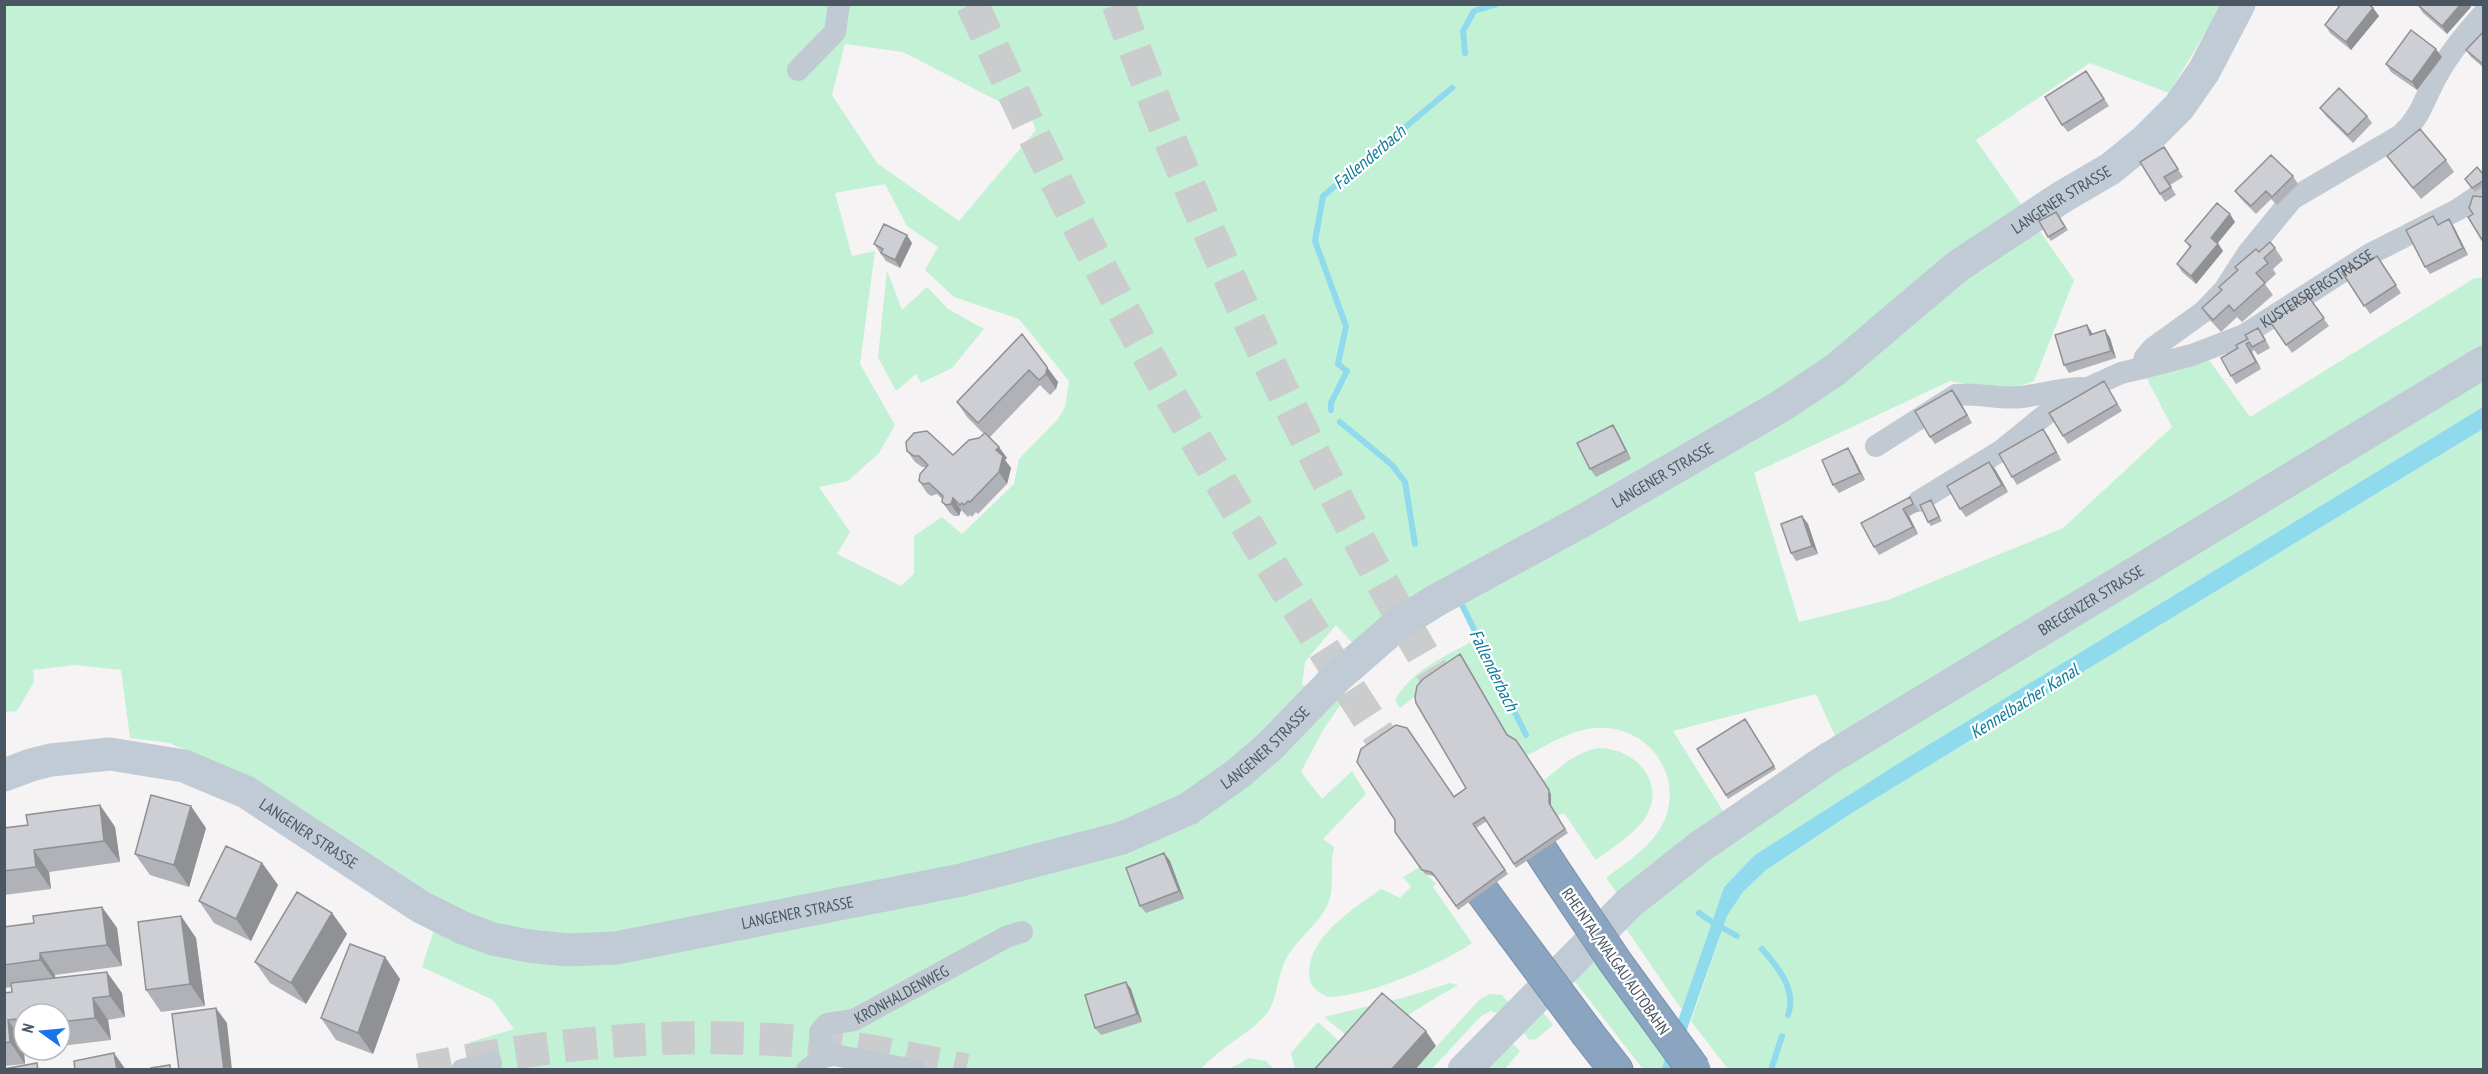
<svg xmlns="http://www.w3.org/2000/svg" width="2488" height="1074" font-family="'PT Sans Narrow',sans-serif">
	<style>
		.green { fill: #c3f1d5; fill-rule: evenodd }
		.water { fill: #90daee }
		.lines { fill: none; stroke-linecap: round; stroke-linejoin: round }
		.stream { stroke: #90daee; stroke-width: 6 }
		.highway-tunnel { stroke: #caccce; stroke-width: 33; stroke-dasharray: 33 16; stroke-linecap: butt }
		.highway-casing { stroke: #7690ad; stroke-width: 35 }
		.street { stroke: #c1cad2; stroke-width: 22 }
		.secondary { stroke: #c1cbd6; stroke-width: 33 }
		.highway { stroke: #8ba5c1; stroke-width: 33 }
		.highway-bridge-casing { stroke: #7690ad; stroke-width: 35; stroke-linecap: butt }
		.secondary-bridge { stroke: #c1cbd6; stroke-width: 33 }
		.highway-bridge { stroke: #8ba5c1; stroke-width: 33 }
		.wall { fill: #b0b2b7 }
		.shaded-wall { fill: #909195 }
		.building { fill: #cdcfd5; stroke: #909195; stroke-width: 1.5 }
		.labels { text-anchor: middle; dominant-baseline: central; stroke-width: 4.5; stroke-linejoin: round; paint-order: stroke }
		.street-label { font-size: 16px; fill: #4a5661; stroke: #fff }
		.water-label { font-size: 18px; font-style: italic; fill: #0c7c9b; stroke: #fff }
	</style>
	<rect width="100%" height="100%" fill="#f5f3f3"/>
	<path class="green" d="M4,5H2222L2169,93L2090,63L1976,140L2074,280L2034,381L2005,391L1950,381L1754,473L1799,622L1888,600L2063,528L2172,427L2144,373L2209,360L2250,417L2473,279L2483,277V351L1839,745L1816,694L1673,731L1728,819L1619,896L1606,878C1625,863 1647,850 1660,829C1686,786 1657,732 1607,728C1578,725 1551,743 1526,756L1418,694L1400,708L1395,700C1414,667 1451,654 1482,636L1446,580L1355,646L1336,625L1305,662L1302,685L1348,694L1323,730L1301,772L1322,799L1352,771L1366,794L1323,839L1334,847C1329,866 1336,887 1327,906C1318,925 1295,940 1285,961C1277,977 1278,998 1267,1013C1249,1035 1221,1046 1201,1069H938L935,1067L835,1047H811L797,1069H475L470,1042L514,1029L493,1000L422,967L442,905L250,777L169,743L130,738L121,670L75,665L33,670L34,682L17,711L5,712ZM845,44L903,52L1031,118L1036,130L959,221L877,163L832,95ZM885,184L907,226L938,247L925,270L954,297L1019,319L1069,381L1065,407L1058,419L1019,459L1014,484L962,534L942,517L914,536V574L901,586L837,554L850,532L819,487L848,481L879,453L895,425L860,364L875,251L852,256L835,193Z
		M887,270L902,310L927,287L948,309L984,329L952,368L921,383L916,374L896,391L878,357Z
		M2483,371V407L1910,756L1756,855L1724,887L1682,1009L1675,1000L1622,923L1713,848Z
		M2483,429V1069H1728L1691,1021L1727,916L1743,892L1766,870L1852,813L1979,735Z
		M1598,748C1637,748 1669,785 1643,821C1630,837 1612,848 1596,860L1564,813L1557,816L1551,807L1543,781C1561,767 1574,753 1598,748Z
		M1420,867L1436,884L1433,887L1472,943C1437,966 1370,996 1328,997C1317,992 1309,986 1309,973C1310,935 1353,909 1381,889L1400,898L1411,887L1403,877Z
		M1590,953L1665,1058L1661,1069H1643L1569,974Z
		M1450,983L1458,985C1424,1004 1393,1025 1360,1046L1324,1017L1406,997Z
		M1490,994L1502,995L1509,1003L1498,1013L1490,1011L1480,1017L1432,1069L1415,1070L1479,1000Z
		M1538,1006L1553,1025L1536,1039L1529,1040L1523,1031Z
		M1318,1022L1353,1054L1339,1069L1295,1070L1291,1053Z
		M1513,1044L1520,1051L1505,1069L1478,1070Z
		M1249,1058L1266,1061L1274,1069H1229Z"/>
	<path class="water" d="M2483,407V429L1979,735L1852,813L1766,870L1743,892L1727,916L1673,1069L1661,1070L1724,887L1755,855L1910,756Z"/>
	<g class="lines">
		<path class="stream" d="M1465,53L1463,31L1474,11L1497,4
			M1331,410V403L1347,371L1338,364L1346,326L1315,241L1323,196L1452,88
			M1340,422L1392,465L1405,482L1415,544
			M1462,605L1526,735
			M1699,913L1712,922
			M1721,927L1737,936
			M1762,949C1778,967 1797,990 1788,1015
			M1771,1070L1782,1036"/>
		<path class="highway-tunnel" d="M972,4C1005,74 1037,144 1072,213C1170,406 1285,593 1405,774
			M1118,4C1207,249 1322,487 1456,711
			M419,1070C538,1045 659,1032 781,1040C843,1044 905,1057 966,1070"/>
		<defs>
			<path id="highway" d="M1541,851L1558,877
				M1482,891L1501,917
				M1588,1034L1616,1070"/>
		</defs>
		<use href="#highway" class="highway-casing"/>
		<g class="street">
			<path id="s1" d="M2484,13C2466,33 2450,52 2438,74C2424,98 2422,116 2401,135L2292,199L2248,253L2224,290L2203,312L2153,348L2145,357L2142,368L2192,355L2244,335L2370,254L2457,210L2484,192"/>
			<path d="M798,70L835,32L839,4"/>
			<path d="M1876,446L1956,395C1978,392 2000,400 2022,397C2044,394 2062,388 2084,388"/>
			<path d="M1919,501L2002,450L2055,407L2088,388L2121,373L2142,368"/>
			<path id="s2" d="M823,1057L820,1032L827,1024L854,1020L1008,936L1022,932"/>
			<path d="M462,1070L491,1063"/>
			<path d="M807,1070L823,1057L834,1055L915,1070"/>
		</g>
		<g class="secondary">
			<path id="s3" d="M1435,601L1586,519L1781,406L1835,370L1958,266L2062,197L2110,169L2146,140L2179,107L2204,71L2239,4"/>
			<path id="s4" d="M4,775L31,765L51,760L110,754L184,766L246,792L421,907L463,928L493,939L529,946L567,950L616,948L961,880L1122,838L1188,809L1239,773L1270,746L1336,678"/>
			<path id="s5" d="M1464,1070L1629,903L1701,846L1828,759L2484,362"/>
		</g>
		<use href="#highway" class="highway"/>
		<defs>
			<path id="highway-bridge" d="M1558,877L1616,963L1694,1070
				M1501,917L1588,1034"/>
		</defs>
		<use href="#highway-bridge" class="highway-bridge-casing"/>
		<path class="secondary-bridge" d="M1336,678L1397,625L1435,601"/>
		<use href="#highway-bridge" class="highway-bridge"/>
	</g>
	<path class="wall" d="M2418,5L2471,7L2447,34L2423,13Z
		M2373,8L2379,16L2351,50L2330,33L2325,25Z
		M2484,31V68L2471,57L2466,50Z
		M2442,57L2417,90L2391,72L2386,64Z
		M2086,71L2109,106L2068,132L2062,125Z
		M2320,108L2367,116L2372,123L2353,143L2326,116Z
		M2164,147L2183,177L2170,185L2176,195L2165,202L2160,194Z
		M2387,156L2446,160L2454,172L2421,199Z
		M2484,175V186L2475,192L2465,179Z
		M2293,176L2298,184L2277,205L2271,199L2256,214L2241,199L2235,191Z
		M2056,212L2068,230L2051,241L2048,237Z
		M2449,219L2454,227L2468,255L2430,274L2425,267L2439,224Z
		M2235,222L2218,243L2223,251L2196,284L2182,272L2177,264L2190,248L2185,241Z
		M912,243L900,268L886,261L874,244Z
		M2275,248L2283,260L2273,269L2276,274L2265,284L2273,295L2242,322L2237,317L2221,332L2210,320L2202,308L2222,290L2219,287L2259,252Z
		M2377,256L2401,293L2370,314L2342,272L2356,270Z
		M2308,296L2329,326L2292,353L2271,323Z
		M2087,325L2093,334L2105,330L2110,338L2116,358L2069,373L2064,365Z
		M1022,334L1058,382L1056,389L1050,395L1040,385L990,437L1007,458L1005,460L1011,468L1007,484L978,514L976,512L972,517L970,515L968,517L961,510L959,516H954L950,513L942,502L943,500L937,494L931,496L927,493L919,481L926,467H922L915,462L907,451L953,455L979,438L984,434L967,417L957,402Z
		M2263,335L2270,348L2258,355L2254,350L2252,352L2261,369L2236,384L2231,376L2238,348Z
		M2109,389L2122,411L2068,444L2063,436Z
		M1952,390L1972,423L1935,444L1930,437Z
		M1613,425L1618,433L1631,459L1596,477L1590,469Z
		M2048,436L2061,460L2017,485L2012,477Z
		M1853,456L1865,480L1839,493L1833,485Z
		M1995,469L2008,492L1966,517L1960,509Z
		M1910,497L1919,511L1909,516L1918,534L1879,555L1874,547Z
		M1933,504L1942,521L1931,526L1928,522Z
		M1802,516L1808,524L1818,554L1796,561L1791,553Z
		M1745,719L1776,769L1728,799L1697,749Z
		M1507,736L1551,794V807L1568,833L1516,868L1487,821L1476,828L1508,874L1458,910L1437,879L1433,876L1425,874L1395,832L1466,788Z
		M100,805L115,827L120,862L49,872L51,889L4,895V828L28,825Z
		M206,828L189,887L150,875L135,854Z
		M1164,853L1170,861L1184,899L1146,913L1140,906Z
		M262,863L278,885L251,941L214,923L199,901Z
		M102,907L117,928L122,966L55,975V978L122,993L125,1017L108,1020L111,1040L61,1046L60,1044V1014H24V1042H23L25,1064L4,1066V993L12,992V987L4,988V927L34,923Z
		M332,913L347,934L306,1004L270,983L255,962Z
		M181,916L196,938L205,1006L161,1012L146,990Z
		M385,957L400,979L373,1054L336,1040L321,1018Z
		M1126,982L1131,989L1142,1022L1101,1035L1095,1028Z
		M30,1050H48L49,1052L33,1054Z"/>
	<path class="shaded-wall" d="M2461,4H2469L2471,7L2447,34L2442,26Z
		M2373,8L2379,16L2351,50L2346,42Z
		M2436,49L2442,57L2417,90L2412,82Z
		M2230,214L2235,222L2216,245L2211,238Z
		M2449,219L2454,227L2468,255L2463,248Z
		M907,235L912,243L900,268L895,260Z
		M2218,244L2223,251L2196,284L2191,276Z
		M2087,325L2092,333L2095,343L2090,335Z
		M2105,330L2110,338L2116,358L2111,351Z
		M2246,344L2252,352L2261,369L2256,362Z
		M1047,367L1058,382L1056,389L1046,374Z
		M1952,390L1958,398L1972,423L1967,415Z
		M1613,425L1618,433L1631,459L1626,451Z
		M2043,429L2048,436L2061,460L2056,452Z
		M999,447L1007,458L1005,460L1011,468L1007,484L999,472L996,450Z
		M1848,448L1853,456L1865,480L1860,473Z
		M1989,462L1995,469L2008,492L2002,485Z
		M953,498L961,510L959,516L951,504Z
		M1903,509L1909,516L1918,534L1913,527Z
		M1802,516L1808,524L1818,554L1812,546Z
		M1516,740L1551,794V807L1568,833L1549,803Z
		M100,805L115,827L120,862L104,841Z
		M191,806L206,828L189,887L174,865Z
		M34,850L49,872L51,889L36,867Z
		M1164,853L1170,861L1184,899L1179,891Z
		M262,863L278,885L251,941L236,919Z
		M102,907L117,928L122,966L107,945Z
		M332,913L347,934L306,1004L291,983Z
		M181,916L196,938L205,1006L190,984Z
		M40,953L55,975L56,982L40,960Z
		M385,957L400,979L373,1054L358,1033Z
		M107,972L122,993L125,1017L110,996Z
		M1126,982L1131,989L1142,1022L1137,1014Z
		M93,998L108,1020L111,1040L95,1018Z
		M216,1008L227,1023L232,1070H224Z
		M8,1020L23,1042L25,1064L10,1042Z
		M1426,1031L1436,1046L1415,1070H1391Z
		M114,1053L126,1070H117Z"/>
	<path class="building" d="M2341,4H2368L2373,8L2346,42L2325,25Z
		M2419,4H2461L2442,26L2418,5Z
		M2411,30L2436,49L2412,82L2386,64Z
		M2484,31V65L2466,50Z
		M2086,71L2104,99L2062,125L2045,97Z
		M2339,88L2367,116L2348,135L2320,108Z
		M2420,129L2446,160L2413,188L2387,156Z
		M2164,147L2178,169L2164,177L2171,187L2160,194L2140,162Z
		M2271,155L2293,176L2272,197L2266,191L2251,206L2235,191Z
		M2477,167L2484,175V180L2472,188L2465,179Z
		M2473,196L2484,197V240H2482L2468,217L2473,214L2469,208Z
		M2217,203L2230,214L2211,238L2218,244L2191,276L2177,264L2191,246L2185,241Z
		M2056,212L2065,227L2048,237L2039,221Z
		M2433,216L2438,225L2449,219L2463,248L2425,267L2406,230Z
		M884,224L907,235L895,260L881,253L883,249L874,244Z
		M2270,242L2275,248L2264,258L2268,263L2256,273L2265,283L2234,311L2229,305L2213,320L2202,308L2222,290L2219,287L2238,270L2235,267L2256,249L2259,252Z
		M2377,256L2396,285L2364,306L2342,272L2352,265L2356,270Z
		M2308,296L2324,318L2286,345L2271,323Z
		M2087,325L2090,335L2105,330L2111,351L2064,365L2055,335Z
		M2258,328L2265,340L2252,347L2249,342L2246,344L2256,362L2231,376L2221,358L2238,348L2236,345L2248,339L2245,335Z
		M1022,334L1047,367L1046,374L1039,380L1029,370L978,423L957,402Z
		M2104,381L2117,404L2063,436L2049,413Z
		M1952,390L1967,415L1930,437L1915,411Z
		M1613,425L1626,451L1590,469L1577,443Z
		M2043,429L2056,452L2012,477L1999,454Z
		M927,431L953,455L969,440L979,438L985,433L999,447L996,450L1003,456L999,472L970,502L968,501L964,505L962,503L960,505L953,498L951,504L946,505L942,502L943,496L929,483L923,484L919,481L920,474L928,465L919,456H914L907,451L906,442L914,433Z
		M1848,448L1860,473L1833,485L1822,460Z
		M1989,462L2002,485L1960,509L1947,486Z
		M1910,497L1913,504L1903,509L1913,527L1874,547L1861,523Z
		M1931,500L1939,517L1928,522L1920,505Z
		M1802,516L1812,546L1791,553L1781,524Z
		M1460,654L1507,735L1516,740L1549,790V803L1565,829L1514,864L1484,817L1473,824L1505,870L1456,906L1434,875L1431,872L1422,870L1395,832V820L1357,762L1361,749L1396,725L1407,728L1454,797L1466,788L1416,703L1415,697L1417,686L1423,679Z
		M1745,719L1774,766L1726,795L1697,749Z
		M151,795L191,806L174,865L135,854Z
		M100,805L104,841L34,850L36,867L4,871V828L28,825L26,815Z
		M226,846L262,863L236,919L199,901Z
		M1164,853L1179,891L1140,906L1126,868Z
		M297,892L332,913L291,983L255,962Z
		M102,907L107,945L40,953V960L4,965V927L34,923L33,916Z
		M181,916L190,984L146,990L138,922Z
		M350,944L385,957L358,1033L321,1018Z
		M107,972L110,996L93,998L95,1018L60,1022V1014H45L44,1012L24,1014V1032L18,1033L16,1019L8,1020L10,1042L4,1043V993L12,992L11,983Z
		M1126,982L1137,1014L1095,1028L1085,995Z
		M1382,993L1426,1031L1391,1070H1314Z
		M216,1008L224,1070H179L172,1014Z
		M114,1053L117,1070H75L74,1061Z
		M37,1063L38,1070H4V1069Z
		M170,1065V1070H151V1068Z"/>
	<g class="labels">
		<g class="street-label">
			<text stroke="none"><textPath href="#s3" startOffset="746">LANGENER STRASSE</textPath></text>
			<text stroke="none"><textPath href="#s1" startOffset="698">KUSTERSBERGSTRASSE</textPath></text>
			<text stroke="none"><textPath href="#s3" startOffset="260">LANGENER STRASSE</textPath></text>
			<text stroke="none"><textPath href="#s5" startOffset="788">BREGENZER STRASSE</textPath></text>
			<text stroke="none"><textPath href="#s4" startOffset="1352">LANGENER STRASSE</textPath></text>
			<text stroke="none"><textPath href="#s4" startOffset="326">LANGENER STRASSE</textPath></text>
			<text stroke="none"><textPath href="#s4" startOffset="848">LANGENER STRASSE</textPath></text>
			<text transform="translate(1616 961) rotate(55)">RHEINTAL/WALGAU AUTOBAHN</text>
			<text stroke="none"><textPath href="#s2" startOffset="117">KRONHALDENWEG</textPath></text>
		</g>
		<g class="water-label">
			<text transform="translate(1369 157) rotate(-40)">Fallenderbach</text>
			<text transform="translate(1494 670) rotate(64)">Fallenderbach</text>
			<text transform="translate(2024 701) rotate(-32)">Kennelbacher Kanal</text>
		</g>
	</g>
	<rect width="2488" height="1074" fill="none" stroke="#4a5661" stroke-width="12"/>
	<g transform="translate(42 1032) rotate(285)"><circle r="28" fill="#ffffff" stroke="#b7bbc0" stroke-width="1.5"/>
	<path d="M0-4.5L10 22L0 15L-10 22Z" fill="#1a73e8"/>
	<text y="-9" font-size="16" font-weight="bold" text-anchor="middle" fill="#4a5661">N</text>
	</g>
</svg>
